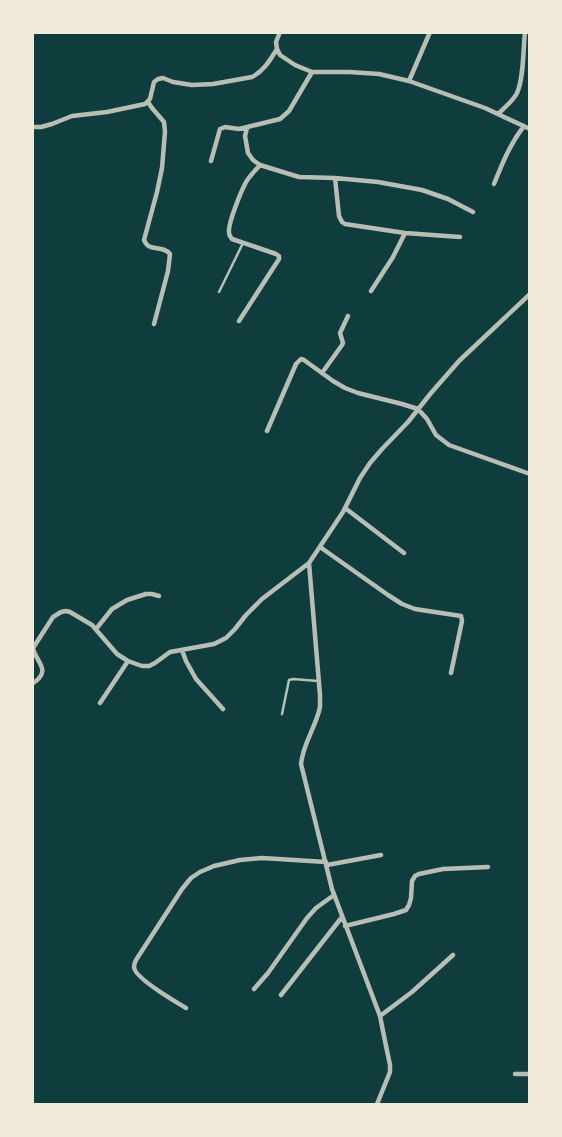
<svg xmlns="http://www.w3.org/2000/svg" width="562" height="1137" font-family="'Crimson Pro',serif">
	<style>
		.lines { fill: none; stroke-linecap: round; stroke-linejoin: round }
		.service { stroke: #b8beb3; stroke-width: 2.5 }
		.minor { stroke: #b8beb3; stroke-width: 4.5 }
	</style>
	<rect width="100%" height="100%" fill="#0f3d3e"/>
	<g class="lines">
		<path class="service" d="M219,292L243,243
			M282,714L289,680L293,679L318,681"/>
		<path class="minor" d="M280,32L276,42L277,49L280,55L295,65L312,72H349L379,74L409,81L485,108L530,129
			M409,81L430,32
			M148,102L152,108L164,122L165,132L162,168L157,192L144,240C149,253 162,244 170,254L168,271L154,324
			M498,114C505,107 513,101 517,93C524,77 523,50 525,32
			M32,127H41L52,124L72,116L107,112L145,104L150,99L154,82L158,79L163,78L173,82L192,85L213,84L252,77C264,71 270,60 277,49
			M247,128L245,136L248,153L253,160L260,165L299,177L335,178L378,182L422,190L448,199L473,212
			M211,161L220,129L225,127L239,129L280,119L289,111L312,72
			M335,178L339,216L342,222L345,224L405,233L460,237
			M494,184C502,164 510,144 524,126
			M371,291L393,257L405,233
			M239,321L279,259V256L276,254L232,239C230,236 229,236 229,232C228,223 241,192 245,184C249,176 255,171 260,165
			M322,373L342,345L343,343L340,333L348,316
			M267,431L296,364L301,359L304,360L333,381L345,388L358,393L402,404L418,409L427,419L436,435L449,445L530,474
			M345,508L404,553
			M320,547L388,595L402,604L415,609L461,616L462,621L451,673
			M309,563L320,695C320,699 320,703 320,707C316,727 303,743 301,764L332,889L380,1016L385,1041L390,1065V1072L377,1104
			M96,629L112,609L127,600L146,594H152L159,596
			M182,650L186,661L196,679L223,709
			M32,684C53,670 36,663 33,648L53,617L61,612L66,611L70,612L92,625L117,654L128,661L142,666H149L155,663L170,652L214,644L226,638L235,629L246,615L262,599L309,563L343,512L360,478L370,463L382,449L408,422L431,393L459,361L530,294
			M100,703L128,661
			M327,865L381,855
			M345,926L394,914L406,910L409,905L411,898L412,881L415,876L419,874L443,869L488,867
			M254,989L268,973L307,918L316,908L334,895
			M281,995L342,917
			M186,1008C176,1002 134,978 134,967C134,964 135,962 136,960L182,889L191,878L200,872L214,866L240,860L262,858L326,862
			M380,1016L412,992L453,955
			M515,1074H530"/>
	</g>
	<rect width="562" height="1137" fill="none" stroke="#f1e9da" stroke-width="68"/>
</svg>
